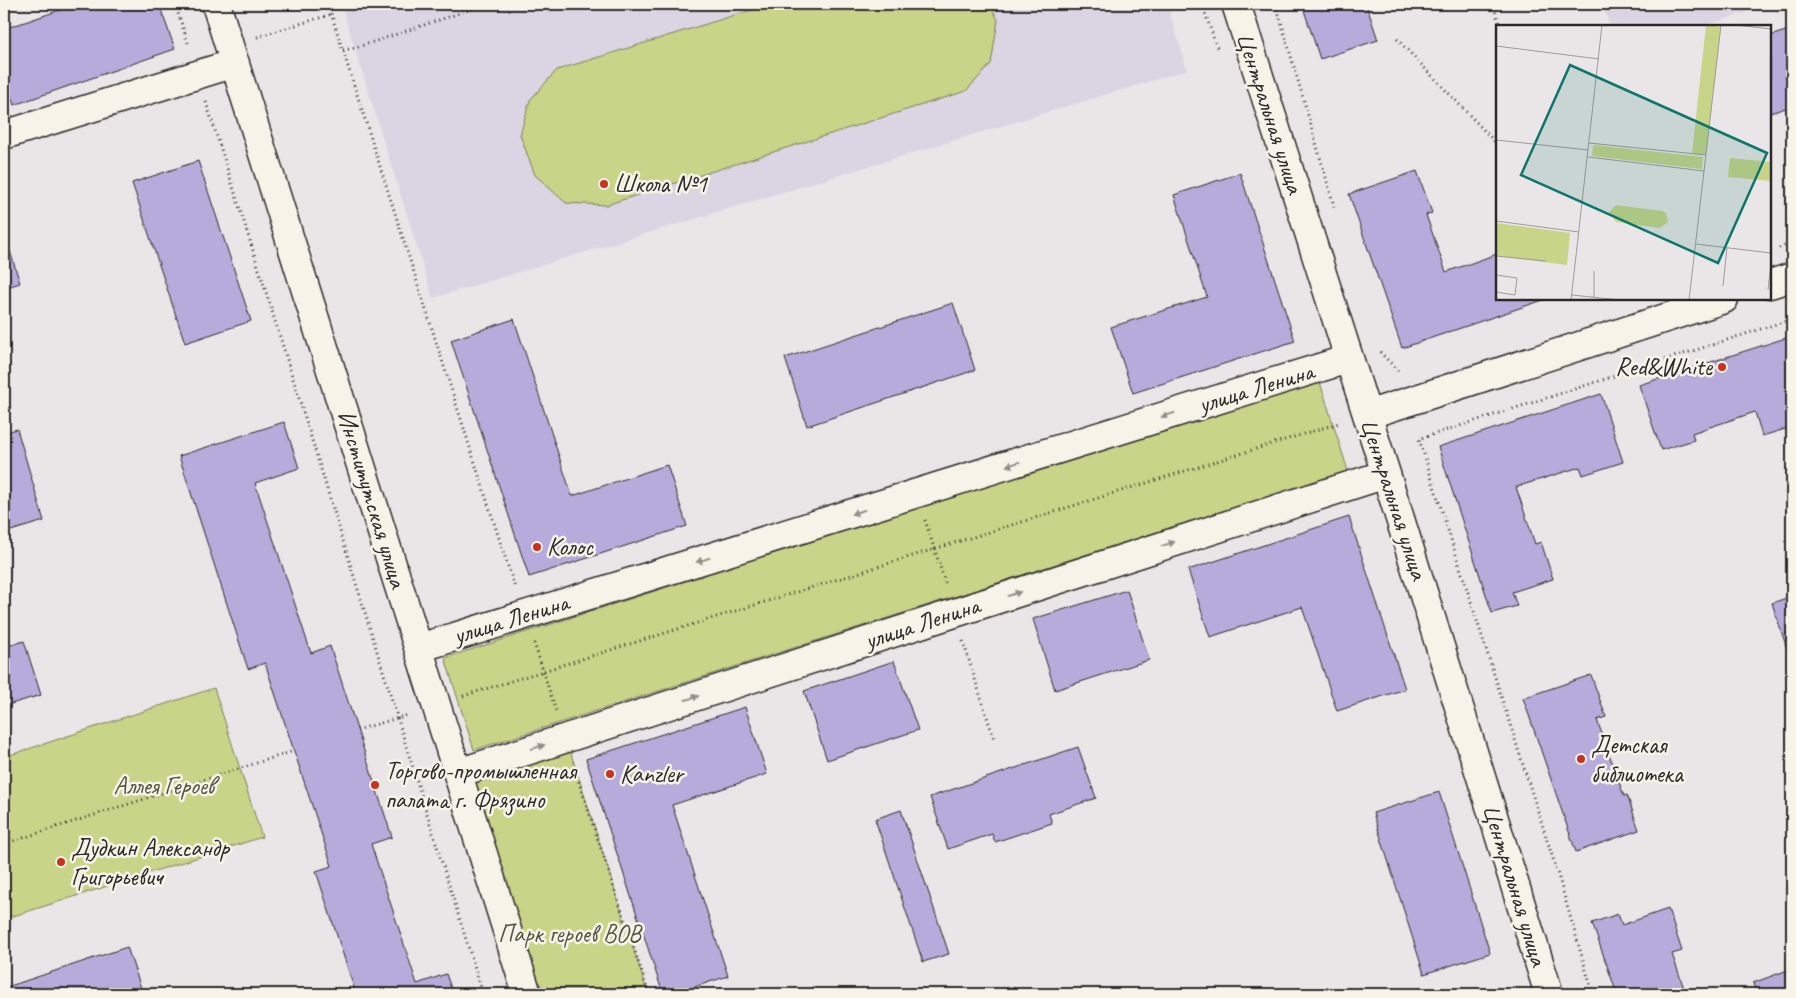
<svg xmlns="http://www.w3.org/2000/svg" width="1796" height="998" font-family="Caveat,sans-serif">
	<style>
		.built { fill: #dbd4e3 }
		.green { fill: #c8d488; stroke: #7a805a }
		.building { fill: #b7abdc; stroke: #2b2b2b }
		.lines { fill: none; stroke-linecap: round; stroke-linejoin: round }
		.minor-casing { stroke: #2b2b2b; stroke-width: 31 }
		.path { stroke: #2b2b2b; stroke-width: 3; stroke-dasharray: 1 4; stroke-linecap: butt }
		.minor { stroke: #f7f3e8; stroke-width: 28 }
		.oneway { fill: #918f8a }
		.poi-dot { fill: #c8321e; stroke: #f7f3e8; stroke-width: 2 }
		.labels { text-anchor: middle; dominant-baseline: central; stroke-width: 5; stroke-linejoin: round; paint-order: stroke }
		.street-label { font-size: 25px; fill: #2b2b2b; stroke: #f7f3e8 }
		.poi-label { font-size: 25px; fill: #2b2b2b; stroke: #f7f3e8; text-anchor: start }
		.park-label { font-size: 25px; fill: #525542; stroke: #f7f3e8 }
		.inset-road { fill: none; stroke: #9e9b9b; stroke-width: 1 }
		.view { fill: #0f766e; fill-opacity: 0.15; stroke: #0f766e; stroke-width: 2.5 }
		.inset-edge { fill: none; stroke: #2b2b2b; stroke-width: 2.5 }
	</style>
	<rect width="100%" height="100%" fill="#eae5e6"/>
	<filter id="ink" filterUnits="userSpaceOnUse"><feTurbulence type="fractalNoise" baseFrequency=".02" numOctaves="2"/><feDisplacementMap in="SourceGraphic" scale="10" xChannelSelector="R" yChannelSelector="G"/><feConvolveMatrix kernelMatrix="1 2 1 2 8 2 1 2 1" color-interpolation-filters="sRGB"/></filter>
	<g filter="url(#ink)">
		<path class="built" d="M341,4H1167L1187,70L433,298Z
			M1602,4H1773L1703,26H1610Z"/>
		<path class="green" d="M771,4H990L998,20L991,64L966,91L606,205L566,203L535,175L520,135L530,100L557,70Z
			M1319,379L1348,471L474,750L445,658Z
			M214,688L262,837L4,919V757Z
			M566,738L648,994H527L458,773Z"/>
		<path class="building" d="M78,4H159L175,49L14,105L4,77V29Z
			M1302,4H1366L1378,40L1320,59Z
			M1792,29V106L1770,113V36Z
			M198,161L251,321L185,343L132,183Z
			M1417,171L1432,213L1426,215L1446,272L1497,254V299H1546L1402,348L1349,194Z
			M1240,173L1295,341L1133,393L1111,327L1207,297L1174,195Z
			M4,232L20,283L4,288Z
			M953,303L975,370L807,426L785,358Z
			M514,319L572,496L667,465L687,526L529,577L451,340Z
			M1792,336V427L1762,436L1755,412L1692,433L1694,440L1661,450L1639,385Z
			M1601,394L1623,462L1583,475L1580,467L1516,487L1535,544L1541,542L1553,579L1512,592L1517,606L1492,613L1438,447Z
			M284,422L299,468L255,483L311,653L330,646L392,837L371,844L417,984L446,974L453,994H356L316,871L332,866L265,663L248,669L179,456Z
			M17,429L44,521L4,533V433Z
			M1349,517L1405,689L1337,711L1302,607L1210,637L1188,570Z
			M1127,590L1149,660L1055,690L1033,619Z
			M1792,596V660L1791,661L1772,603Z
			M24,641L41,695L4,706V647Z
			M894,661L918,730L827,760L804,691Z
			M1591,675L1606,717L1597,720L1624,796L1627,795L1639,830L1576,852L1523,698Z
			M745,707L767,774L672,805L728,976L673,994H663L586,759Z
			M1078,747L1096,798L1049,814L1052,823L995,842L992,834L948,849L930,797Z
			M1439,792L1490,953L1424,974L1373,813Z
			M901,810L949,954L923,962L875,819Z
			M1668,909L1682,951L1672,954L1686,994H1617L1592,923L1618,914L1622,925Z
			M127,947L143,994H4V988Z
			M1788,970L1792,982V994H1743L1755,990L1753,983Z"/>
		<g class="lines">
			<defs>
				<path id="minor" d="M216,4L527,994
					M1236,4L1386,474L1549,994
					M4,135L235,63
					M1770,284L1792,277
					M1367,415L1724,299
					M419,648L1348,359
					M458,773L1386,474"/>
			</defs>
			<use href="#minor" class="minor-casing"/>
			<path class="path" d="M175,4L189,46
				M328,4L515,588
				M1202,4L1217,48
				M1276,4L1335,209
				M1494,7L1500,26
				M257,37L332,14
				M1397,39L1497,144
				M343,50L355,48L487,4
				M206,102C301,399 390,697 483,994
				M1779,248L1792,243
				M1380,352L1400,373
				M925,520L946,585
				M963,641L994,739
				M534,643L556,711
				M463,696L1339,423
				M357,730L408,715
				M574,767L649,994
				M4,844L294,751
				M1593,994L1556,868L1419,439L1792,319"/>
			<use href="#minor" class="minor"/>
		</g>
		<defs><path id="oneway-solid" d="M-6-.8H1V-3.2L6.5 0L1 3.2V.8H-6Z" transform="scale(1.25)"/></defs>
		<g class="oneway">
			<use href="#oneway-solid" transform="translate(1168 415) rotate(163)"/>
			<use href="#oneway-solid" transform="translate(1013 464) rotate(163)"/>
			<use href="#oneway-solid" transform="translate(858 512) rotate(163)"/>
			<use href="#oneway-solid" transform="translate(1168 544) rotate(-18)"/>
			<use href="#oneway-solid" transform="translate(703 560) rotate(163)"/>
			<use href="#oneway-solid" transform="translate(1014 594) rotate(-18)"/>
			<use href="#oneway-solid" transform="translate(692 698) rotate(-18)"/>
			<use href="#oneway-solid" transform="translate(538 747) rotate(-18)"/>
		</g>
	</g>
	<g class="poi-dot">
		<circle cx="604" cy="184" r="5"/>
		<circle cx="1722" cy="367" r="5"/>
		<circle cx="537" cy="547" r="5"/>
		<circle cx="1581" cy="759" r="5"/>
		<circle cx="610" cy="774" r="5"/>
		<circle cx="375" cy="785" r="5"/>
		<circle cx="61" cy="862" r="5"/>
	</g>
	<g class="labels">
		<g class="street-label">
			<text transform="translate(1270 113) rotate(72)">Центральная улица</text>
			<text transform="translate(1256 388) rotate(-17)">улица Ленина</text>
			<text transform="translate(372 499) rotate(73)">Институтская улица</text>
			<text transform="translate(1394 499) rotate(72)">Центральная улица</text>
			<text transform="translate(511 619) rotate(-17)">улица Ленина</text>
			<text transform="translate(922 623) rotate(-18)">улица Ленина</text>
			<text transform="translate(1515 885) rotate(73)">Центральная улица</text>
		</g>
		<g class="poi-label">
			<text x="614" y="184">Школа №1</text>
			<text x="1712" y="367" text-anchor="end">Red&amp;White</text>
			<text x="547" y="547">Колос</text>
			<text x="1591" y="745">Детская<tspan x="1591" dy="29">библиотека</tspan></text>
			<text x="385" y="771">Торгово-промышленная<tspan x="385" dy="29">палата г. Фрязино</tspan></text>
			<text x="620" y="774">Kanzler</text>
			<text x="71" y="848">Дудкин Александр<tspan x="71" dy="29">Григорьевич</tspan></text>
		</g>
		<g class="park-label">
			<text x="164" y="786">Аллея Героев</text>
			<text x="569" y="934">Парк героев ВОВ</text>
		</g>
	</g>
	<g transform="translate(1496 25)">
		<rect width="275" height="275" fill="#eae5e6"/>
		<path d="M210,0L225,2L210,130L196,129ZM97,120L207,132L206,144L96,131ZM234,133L275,137V156L232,152ZM120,180L166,186L170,188L172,197L164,203L120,197L113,187ZM0,198L74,208L71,240L0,231Z" fill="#c8d488"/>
		<path class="inset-road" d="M241,0L275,4M0,21L103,34M0,115L92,125M93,118L210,130M92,132L208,146M0,196L83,207M200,219L275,228M0,231L50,236M98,246V272M0,250L21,253L19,270L0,267M227,261L231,223M272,265L275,238M76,270L124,275M75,275L106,0M193,275L225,0"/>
		<path class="view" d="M74,40L271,128L222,238L25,150Z"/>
		<rect width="275" height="275" class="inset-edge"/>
	</g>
	<rect width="1796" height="998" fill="none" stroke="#f7f3e8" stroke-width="20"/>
	<rect x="10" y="10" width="1776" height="978" fill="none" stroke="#2b2b2b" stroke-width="2" filter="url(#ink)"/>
</svg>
